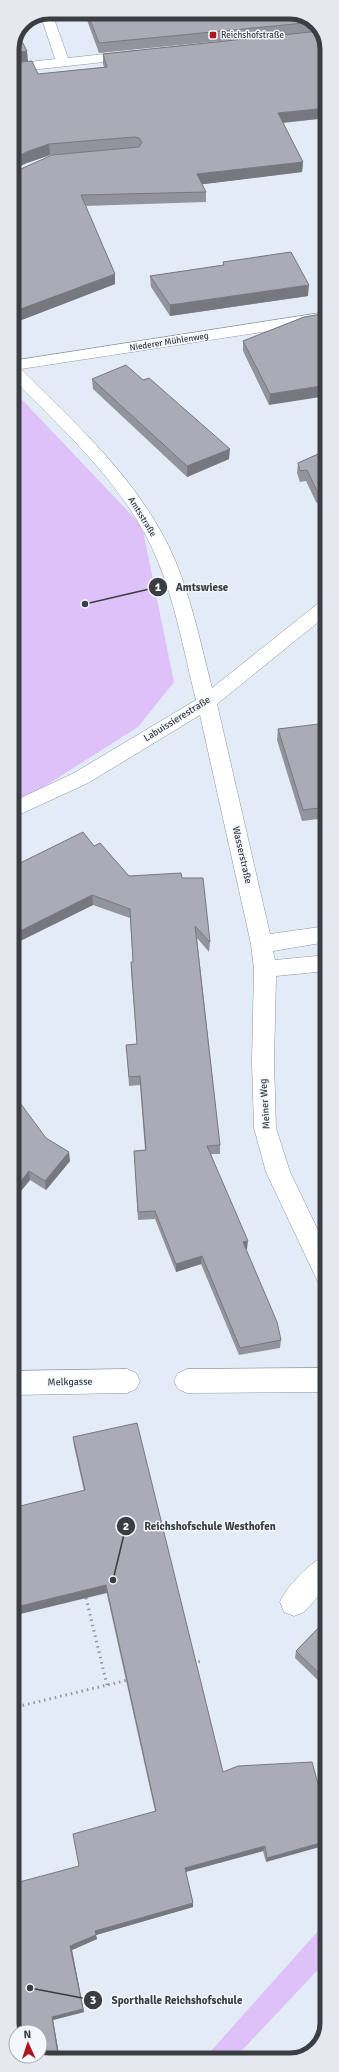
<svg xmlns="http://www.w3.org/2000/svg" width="339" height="2072" font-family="Signika,sans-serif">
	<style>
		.green { fill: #dfc1fa }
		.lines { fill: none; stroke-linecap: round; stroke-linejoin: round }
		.minor-casing { stroke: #8d949e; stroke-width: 1 }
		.path { stroke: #9298a0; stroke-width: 3; stroke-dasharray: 1.5 4; stroke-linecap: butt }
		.minor { fill: #fff; fill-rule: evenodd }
		.wall { fill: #92939d }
		.shaded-wall { fill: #77787f }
		.building { fill: #aaabb6; stroke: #77787f }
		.poi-dot { fill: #ab181c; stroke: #f3f8ff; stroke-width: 1.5 }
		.labels { text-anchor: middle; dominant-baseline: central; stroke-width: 3; stroke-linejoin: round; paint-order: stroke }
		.far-poi-label { font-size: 9px; fill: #3a3d41; stroke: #f3f8ff; text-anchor: start }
		.far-street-label { font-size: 9px; fill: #3a3d41; stroke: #f3f8ff }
		.street-label { font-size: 10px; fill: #3a3d41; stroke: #f3f8ff }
		.rim { fill: none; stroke: #3a3d41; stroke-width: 5 }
		.leader { fill: none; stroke: #3a3d41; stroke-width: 1.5 }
		.callout-dot { fill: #3a3d41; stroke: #f3f8ff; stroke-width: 1.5 }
		.mark-label { font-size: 12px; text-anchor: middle; font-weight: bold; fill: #fff }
		.callout-label { font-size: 11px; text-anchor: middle; font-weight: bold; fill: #3a3d41; stroke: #f3f8ff; stroke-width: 3; stroke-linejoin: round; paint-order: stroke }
	</style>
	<rect width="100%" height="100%" fill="#e3ebf6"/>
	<path class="green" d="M12,389L142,526L174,682L138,727L12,807Z
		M327,1921V1960L233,2060H203Z"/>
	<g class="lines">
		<defs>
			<path id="minor" d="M49,12L52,13L68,58L132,51L139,55L132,59L12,72V64L55,59L41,16Z
				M327,312V322L21,369C79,427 142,483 175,560C192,601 201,645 212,688L321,601L327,599V615L217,704L270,934L327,926V942L273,951L275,960L327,955V971L276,976L274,1062L276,1128L290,1172L327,1249V1285L318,1282L266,1172L254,1128L252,1062L254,969L251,944L200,715L88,783L12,818V802L74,773L196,700C184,653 176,604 157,559C127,487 66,433 12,378V361Z
				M327,1368V1392L187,1393L178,1389L174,1381L178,1373L187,1369Z
				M127,1369L136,1373L140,1381L136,1389L127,1393L12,1395V1371Z
				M327,1555V1587L304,1612L294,1616L284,1612L280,1602C287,1586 311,1561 327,1555Z"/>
		</defs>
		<use href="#minor" class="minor-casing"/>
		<path class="path" d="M86,1598L107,1685
			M193,1663L202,1661
			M12,1708L128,1680"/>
		<use href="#minor" class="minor"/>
	</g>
	<path class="wall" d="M84,12H295L316,23L327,44V118L283,123L303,162L302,172L202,184L206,192V202L85,206L115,274V284L19,321L12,314V173L135,148L50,155L27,163L38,74L104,67L103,64V54L241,39L99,53Z
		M223,262L308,296L170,316L151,287L150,276L223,265Z
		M304,317L269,405L243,351V341Z
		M92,379L143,380L229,459L187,477L93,389Z
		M327,450V511L316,502L306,481L300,482L297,473L298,463Z
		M327,708V818L302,821L277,740L278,729L322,724L321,720L322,709Z
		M94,846L129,876L182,878L210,942L209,952L197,938L220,1145V1154H211L247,1249L246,1250L281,1340L280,1348L239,1355L201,1264L176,1272L155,1219L138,1220L134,1151L145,1150L140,1085L129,1086L127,1054L126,1045L137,1044L131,971V962H133L130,918L93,905L12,945Z
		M46,1138L70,1161L46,1190L30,1180L12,1202Z
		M73,1437L223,1772L312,1762L266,1862L263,1851L186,1872L193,1903V1907L96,1935L97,1939L72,1950L84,2012L53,2020L60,2060H44L79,1866L155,1811L74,1446Z
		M327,1619V1689L295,1658L296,1651Z"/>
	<path class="shaded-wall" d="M27,51L28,61L12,63V53Z
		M327,108V118L278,123V113Z
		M49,144L50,155L27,163L12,170V160L26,152Z
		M303,162L302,172L197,185V174Z
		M115,274V284L19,321L18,310Z
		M309,285L308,296L170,316V305Z
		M327,385V396L269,405L270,394Z
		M230,449L229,459L187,477V466Z
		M92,895L93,905L12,945V935Z
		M69,1152L70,1161L46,1190L45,1181Z
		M29,1171L30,1180L12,1202V1192Z
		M248,1241L247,1249L242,1251L243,1242Z
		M202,1256L201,1264L176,1272V1264Z
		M106,1585L107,1593L12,1616V1608Z
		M327,1841V1845L266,1862L267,1858Z
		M265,1846L263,1851L185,1872V1868Z
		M193,1903V1907L96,1935L95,1931Z
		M96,1935L97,1939L72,1950L84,2012L53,2020L60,2060H59L52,2017L70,1946Z"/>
	<path class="building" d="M87,12H295L315,22L99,43Z
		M320,31L327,44V108L278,113L303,162L197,174L206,192L81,195L115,274L18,310L12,304V173L52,155L139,147L142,142L139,138L134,137L49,144L26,152L12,160V63L32,61L38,74L107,67L103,54Z
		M18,34L27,51L12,53V49Z
		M291,252L309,285L170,305L150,276L224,265L223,262Z
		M327,313V385L270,394L243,341L304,317Z
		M126,365L143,380L149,378L230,449L187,466L92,379Z
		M327,450V500L317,491L307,470L300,471L298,463Z
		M327,708V807L303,810L278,729L327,723L322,709Z
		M83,832L94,846L100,843L129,876L181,873L182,878H203L210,942L195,926L220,1145L207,1146L248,1241L243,1242L277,1322L281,1340L240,1348L202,1256L176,1264L155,1211L138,1212L134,1151L146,1150L140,1076L129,1077L126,1045L137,1044L131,962H133L130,909L92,895L12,935V867Z
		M12,1092L46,1138L69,1152L45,1181L29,1171L12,1192Z
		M137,1423L223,1772L238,1766L312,1762L327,1816V1841L267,1858L265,1846L185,1868L193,1903L95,1931L96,1935L70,1946L83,2009L52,2017L59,2060H44L37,2056H40V2032H16V2035L12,2028V1884L79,1866L73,1834L156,1811L106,1585L12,1608V1508L85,1490L73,1437Z
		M327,1619V1681L296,1651Z"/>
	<rect class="poi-dot" x="209" y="31" width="8" height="8" rx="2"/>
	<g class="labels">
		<g class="far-poi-label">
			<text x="221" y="35">Reichshofstraße</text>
		</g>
		<g class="far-street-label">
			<text transform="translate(169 342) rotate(-9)">Niederer Mühlenweg</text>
			<text transform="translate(142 517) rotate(58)">Amtsstraße</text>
		</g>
		<g class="street-label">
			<text transform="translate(177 719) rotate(-32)">Labuissierestraße</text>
			<text transform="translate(242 855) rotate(77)">Wasserstraße</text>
			<text transform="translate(265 1104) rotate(-94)">Meiner Weg</text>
			<text transform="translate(70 1382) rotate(-1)">Melkgasse</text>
		</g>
	</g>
	<path d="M0 0H339V2072H0ZM49 19H290A30 30 0 0 1 320 49V2023A30 30 0 0 1 290 2053H49A30 30 0 0 1 19 2023V49A30 30 0 0 1 49 19Z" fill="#e4e9f0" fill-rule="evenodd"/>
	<path class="rim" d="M49 19H290A30 30 0 0 1 320 49V2023A30 30 0 0 1 290 2053H49A30 30 0 0 1 19 2023V49A30 30 0 0 1 49 19Z"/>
	<path class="leader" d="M85 604L158 587M113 1580L126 1526M30 1988L93 2000"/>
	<g class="callout-dot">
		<circle cx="85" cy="604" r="4"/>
		<circle cx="113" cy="1580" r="4"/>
		<circle cx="30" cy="1988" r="4"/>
		<circle cx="158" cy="587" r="10"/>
		<circle cx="126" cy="1526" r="10"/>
		<circle cx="93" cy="2000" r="10"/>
	</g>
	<g class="mark-label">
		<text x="158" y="591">1</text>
		<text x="126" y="1530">2</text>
		<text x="93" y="2004">3</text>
	</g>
	<g class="callout-label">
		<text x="202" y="591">Amtswiese</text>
		<text x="210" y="1530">Reichshofschule Westhofen</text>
		<text x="177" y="2004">Sporthalle Reichshofschule</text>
	</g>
	<g transform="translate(28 2044) rotate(357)"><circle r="19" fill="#f3f8ff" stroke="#a9adb3"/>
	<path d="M0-3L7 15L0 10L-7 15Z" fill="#ab181c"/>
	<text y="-6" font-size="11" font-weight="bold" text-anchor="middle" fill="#3a3d41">N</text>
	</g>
</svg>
